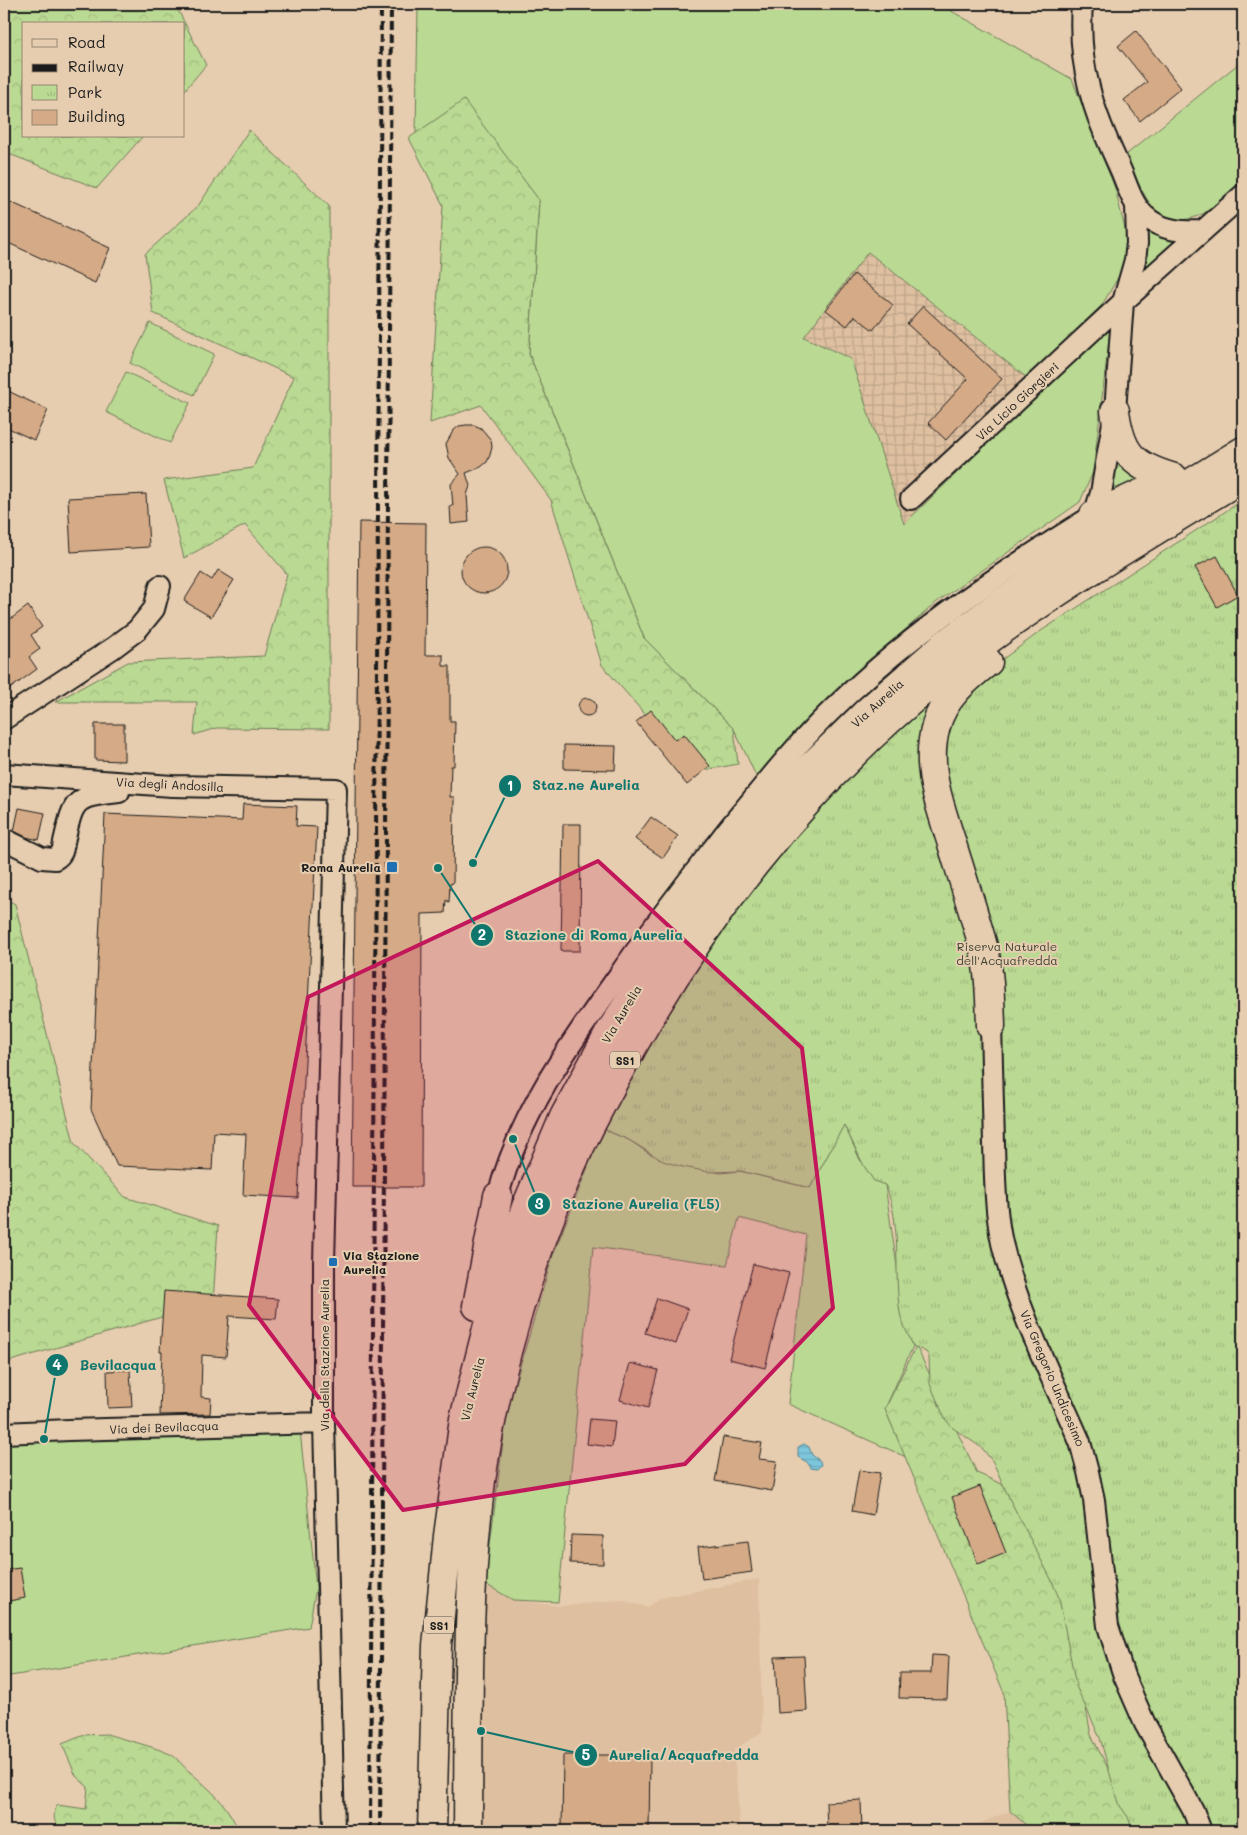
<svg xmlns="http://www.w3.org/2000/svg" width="1247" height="1835" font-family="Mali,sans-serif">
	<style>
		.built { fill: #debfa0 }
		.industrial { fill: url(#industrial-grid) }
		.green { fill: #bad992; stroke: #6b7a57 }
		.forest { fill: url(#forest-crowns); stroke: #6b7a57 }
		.park { fill: url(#park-tufts); stroke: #6b7a57 }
		.water { fill: url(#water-rules); stroke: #568390 }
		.building { fill: #d5aa86; stroke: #1c1c1c }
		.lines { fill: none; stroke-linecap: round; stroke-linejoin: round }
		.minor-casing { stroke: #1c1c1c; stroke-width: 24 }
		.highway-casing { stroke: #1c1c1c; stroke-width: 31 }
		.minor { stroke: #e7cdaf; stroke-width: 20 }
		.highway { stroke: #e7cdaf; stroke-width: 28 }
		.rail { stroke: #1c1c1c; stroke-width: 4; stroke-dasharray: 8 4; stroke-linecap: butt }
		.marked { fill: #c2185b; fill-opacity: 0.2; stroke: #c2185b; stroke-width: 4; stroke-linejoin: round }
		.poi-dot { fill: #1f6fb2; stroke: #e7cdaf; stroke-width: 2 }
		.labels { text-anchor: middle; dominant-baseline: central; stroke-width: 4; stroke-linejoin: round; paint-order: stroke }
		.shield { fill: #e7cdaf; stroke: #595148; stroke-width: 1 }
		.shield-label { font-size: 11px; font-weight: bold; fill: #1c1c1c }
		.street-label { font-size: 12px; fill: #1c1c1c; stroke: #e7cdaf }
		.poi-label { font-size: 12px; font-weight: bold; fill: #1c1c1c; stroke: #e7cdaf; text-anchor: end }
		.park-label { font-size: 12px; fill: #3c4234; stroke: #e7cdaf }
		.leader { fill: none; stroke: #0f766e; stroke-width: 2 }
		.callout-dot { fill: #0f766e; stroke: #e7cdaf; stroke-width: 2 }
		.mark-label { font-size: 15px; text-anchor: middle; font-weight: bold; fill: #fff }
		.callout-label { font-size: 14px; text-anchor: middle; font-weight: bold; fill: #0f766e; stroke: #e7cdaf; stroke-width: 4; stroke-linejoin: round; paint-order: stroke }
	</style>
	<defs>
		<pattern id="industrial-grid" width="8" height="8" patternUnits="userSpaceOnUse" patternTransform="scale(1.25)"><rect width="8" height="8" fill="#debfa0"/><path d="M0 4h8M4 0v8" fill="none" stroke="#bea489"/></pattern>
		<pattern id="forest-crowns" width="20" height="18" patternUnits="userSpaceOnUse" patternTransform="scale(1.25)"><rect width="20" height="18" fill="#bad992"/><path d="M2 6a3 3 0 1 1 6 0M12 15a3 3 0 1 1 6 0" fill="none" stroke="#9fba7d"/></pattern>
		<pattern id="park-tufts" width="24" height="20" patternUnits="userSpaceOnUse" patternTransform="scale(1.25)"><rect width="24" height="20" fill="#bad992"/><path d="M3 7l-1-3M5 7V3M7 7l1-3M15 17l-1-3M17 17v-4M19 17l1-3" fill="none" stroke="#9fba7d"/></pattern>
		<pattern id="water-rules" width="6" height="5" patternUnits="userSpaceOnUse" patternTransform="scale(1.25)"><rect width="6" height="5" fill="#7dc7dd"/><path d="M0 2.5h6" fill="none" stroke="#6baabd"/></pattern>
	</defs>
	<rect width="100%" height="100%" fill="#e7cdaf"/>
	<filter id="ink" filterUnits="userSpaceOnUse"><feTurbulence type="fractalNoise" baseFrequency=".02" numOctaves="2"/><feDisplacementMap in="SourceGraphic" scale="10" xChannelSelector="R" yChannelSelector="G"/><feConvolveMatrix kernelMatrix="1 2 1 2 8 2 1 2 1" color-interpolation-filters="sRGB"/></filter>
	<g filter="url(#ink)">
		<path class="built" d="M759,1579L762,1732L734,1750L740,1831H482L485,1584L514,1600L560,1606L620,1600L648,1607L660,1598Z
			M1010,1811L1033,1831H961Z"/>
		<path class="industrial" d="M867,252L1027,378L941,467L951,479L904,524L851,359L804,337Z"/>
		<path class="green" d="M418,4H939L1072,79L1115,188L1127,237L1123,269L1102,305L1027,378L868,252L804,337L851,359L904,524L1111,324L1093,472L1080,502L937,602L868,662L757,778L734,729L644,638L529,354L539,200L416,134Z
			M1243,60V179C1230,191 1215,209 1198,216C1153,234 1139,185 1127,154Z
			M1142,226L1181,239L1139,275Z
			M150,323L214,354L194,395L130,363Z
			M126,372L190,403L170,443L106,412Z
			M1112,446L1146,481L1105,504Z
			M844,1124L860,1160L885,1185L898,1273L901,1315L913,1346L885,1409L906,1457L788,1404L806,1235L739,1218L727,1265L593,1247L558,1602L513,1600L485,1584L507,1410L553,1255L603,1129L629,1140L650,1154L720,1173L740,1171L810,1188Z
			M300,1430L316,1588L309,1627L4,1677V1443Z"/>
		<path class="forest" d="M4,4H175L206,65L184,91V24H24V136H143L97,188L4,152Z
			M464,100L539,200L529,354L644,638L734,729L738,764L695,772L602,665L551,500L481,405L430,423L443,205L409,138Z
			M249,130L329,206V729L216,728L194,735L197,702H55L128,662L264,656L287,574L245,525L184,558L164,480L253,468L294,377L153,313L145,254L198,206Z
			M4,898L15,904L74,1143L125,1197L218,1226L213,1302L4,1363Z
			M916,1346L977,1473L1048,1505L1091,1735L1140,1831H1033L1010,1811L1004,1693L885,1409Z
			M107,1734C128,1741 150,1745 170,1754C178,1758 183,1767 190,1772C213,1792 226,1803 239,1831H65C53,1823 52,1818 57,1805L86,1809L88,1787L76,1776L62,1744L84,1735Z"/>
		<path class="park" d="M1243,500V1831H1133L1128,1817L1118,1803L1100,1738L1076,1686L1059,1598L1051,1579L1010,1500L993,1462L982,1448L953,1428L945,1419L930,1384L929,1356L926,1352L913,1346C909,1335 902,1324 900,1313C893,1271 903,1226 885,1185L874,1181L864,1166L844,1125L810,1188L740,1171L710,1172L683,1167L663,1161L629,1140L603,1129L670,1007L728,922L779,855L855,770L929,705L977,678L1041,631Z"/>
		<path class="water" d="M804,1444L809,1447L812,1455L820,1461L821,1465L817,1469L811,1468L807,1462L798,1457V1447Z"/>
		<path class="building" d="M1136,31L1181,88L1140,121L1124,100L1147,82L1118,46Z
			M4,199L110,248L95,283L4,241Z
			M854,274L893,305L873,330L855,316L847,326L826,310Z
			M923,306L1002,379L946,440L928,423L968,379L907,324Z
			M4,389L48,410L34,440L4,426Z
			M466,425H474L481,428L491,440L492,447L490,455L487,462L481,467L466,473L470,486L467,495L469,522L451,524L450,506H453L451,484L460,474L449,458L446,444L453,431L459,426Z
			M146,494L149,547L71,552L68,498Z
			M359,522L426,523L425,655H443V666H450V721H455L454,766H451L450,797H454L453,883L450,884L449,902L446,900L445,913L422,914L421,1187H352Z
			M461 570a23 23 0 1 1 46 0a23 23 0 1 1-46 0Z
			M1217,556L1238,595L1217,607L1195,567Z
			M218,570L234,580L211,617L184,601L201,573L212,580Z
			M28,606L42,627L31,635L40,649L29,657L37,669L4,693V624Z
			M578 707a9 9 0 1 1 18 0a9 9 0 1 1-18 0Z
			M651,710L675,740L684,734L710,766L687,785L636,722Z
			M95,724H124V761L95,760Z
			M564,745L616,746L615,770L564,769Z
			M243,804L297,806L296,826L317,827L298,1198L243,1195L246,1134L214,1132L212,1170L117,1166L91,1109L105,814L242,820Z
			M19,808L45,813L39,840L26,837L14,831Z
			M651,817L678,836L663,858L635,839Z
			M563,824H581L580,951H561Z
			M753,1264L789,1273L765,1368L729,1359Z
			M164,1291L278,1299L276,1319L229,1316L226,1357L202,1355L201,1397L211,1398L210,1414L160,1415L162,1352H160Z
			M657,1298L688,1309L676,1344L645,1333Z
			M630,1363L658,1370L648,1408L620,1400Z
			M130,1370L132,1407L108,1408L107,1371Z
			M590,1419L615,1421L612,1447L587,1444Z
			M723,1437L762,1443L759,1459L777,1461L772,1491L715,1481Z
			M859,1470L880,1473L873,1515L852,1511Z
			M980,1486L1006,1553L978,1564L952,1497Z
			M571,1535L603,1536V1564L570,1563Z
			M748,1541L752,1572L702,1579L698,1547Z
			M20,1568L25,1598L9,1601L5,1570Z
			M932,1655L949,1656L947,1699L899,1698L900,1673H931Z
			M804,1656L807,1711L778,1713L775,1657Z
			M563,1755H650L649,1831H562Z
			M861,1800L862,1831H827L826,1802Z"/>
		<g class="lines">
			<defs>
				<path id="minor" d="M1082,4C1080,32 1082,60 1089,87C1096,117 1110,146 1122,173C1128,188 1133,205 1145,216C1162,231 1182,232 1203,231
					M911,499L1123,302L1243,195
					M4,719L113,648L137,630L154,609L160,586
					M4,774L172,786L336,789L324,1263V1423L334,1831
					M4,839L42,858L55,859C62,855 63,850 64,842C74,799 73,797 119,792
					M991,1026C992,1066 993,1105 994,1144C995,1177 995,1211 1002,1243C1018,1312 1052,1377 1080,1442L1088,1472L1094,1500L1108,1626L1124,1676L1145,1724L1193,1810L1201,1831
					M498,1196C519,1115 569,1045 617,978C651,928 688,881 725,833C761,789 796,744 838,704C915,630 1003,571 1094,515L1101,493L1115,411L1123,302L1135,260L1137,243L1136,206
					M4,1433L69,1430L324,1423"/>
				<path id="highway" d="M1115,411C1121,455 1133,466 1174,478
					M1094,515L1160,485
					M988,662C966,679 943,698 936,726C924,767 940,805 952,844C962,876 972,907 981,939C990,968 990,997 991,1026
					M477,1306L498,1196
					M432,1831L437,1646L448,1536L464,1419L492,1309L526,1207L564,1117L610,1032L676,928L719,870L784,793L868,711L945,644L1001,603L1056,566L1243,451
					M468,1831C469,1715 466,1597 481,1481C496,1375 528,1267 570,1169C583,1138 599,1109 615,1079C695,928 803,787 937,679C1033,602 1139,541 1243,477"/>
			</defs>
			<use href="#minor" class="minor-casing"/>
			<use href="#highway" class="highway-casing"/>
			<use href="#minor" class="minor"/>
			<use href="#highway" class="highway"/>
			<path class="rail" d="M370,1831L381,4
				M380,1831L391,4"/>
		</g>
	</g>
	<path class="marked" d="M598,861L802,1048L833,1308L685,1464L403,1510L249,1305L308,997Z"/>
	<g class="poi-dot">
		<rect x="386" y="861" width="12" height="12" rx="2.5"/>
		<rect x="328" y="1257" width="10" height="10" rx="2.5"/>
	</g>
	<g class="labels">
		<g class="shield">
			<rect x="610" y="1051.5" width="30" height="17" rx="4"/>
			<rect x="424" y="1616.5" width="30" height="17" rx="4"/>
		</g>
		<g class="shield-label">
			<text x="625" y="1060">SS1</text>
			<text x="439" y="1625">SS1</text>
		</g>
		<g class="street-label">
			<text transform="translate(1017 401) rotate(-43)">Via Licio Giorgieri</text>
			<text transform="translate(877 703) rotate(-42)">Via Aurelia</text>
			<text transform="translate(170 784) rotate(3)">Via degli Andosilla</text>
			<text transform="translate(621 1014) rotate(-59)">Via Aurelia</text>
			<text transform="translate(324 1355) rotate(-90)">Via della Stazione Aurelia</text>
			<text transform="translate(1053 1378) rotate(67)">Via Gregorio Undicesimo</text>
			<text transform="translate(472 1389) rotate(-76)">Via Aurelia</text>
			<text transform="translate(164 1427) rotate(-2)">Via dei Bevilacqua</text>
		</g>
		<g class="poi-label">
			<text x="381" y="867">Roma Aurelia</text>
			<text x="343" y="1255" text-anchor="start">Via Stazione<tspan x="343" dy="14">Aurelia</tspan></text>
		</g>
		<g class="park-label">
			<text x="1007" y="946">Riserva Naturale<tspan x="1007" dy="14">dell'Acquafredda</tspan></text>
		</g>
	</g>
	<path class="leader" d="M473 863L510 786M438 868L482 935M513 1139L539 1204M44 1439L57 1365M481 1731L586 1755"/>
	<g class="callout-dot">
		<circle cx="473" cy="863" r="5"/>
		<circle cx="438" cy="868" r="5"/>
		<circle cx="513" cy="1139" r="5"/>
		<circle cx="44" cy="1439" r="5"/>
		<circle cx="481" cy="1731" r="5"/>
		<circle cx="510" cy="786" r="12"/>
		<circle cx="482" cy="935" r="12"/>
		<circle cx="539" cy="1204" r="12"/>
		<circle cx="57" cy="1365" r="12"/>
		<circle cx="586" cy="1755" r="12"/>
	</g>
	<g class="mark-label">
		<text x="510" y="791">1</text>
		<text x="482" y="940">2</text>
		<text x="539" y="1209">3</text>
		<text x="57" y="1370">4</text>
		<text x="586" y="1760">5</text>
	</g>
	<g class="callout-label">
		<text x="586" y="790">Staz.ne Aurelia</text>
		<text x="594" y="940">Stazione di Roma Aurelia</text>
		<text x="641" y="1209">Stazione Aurelia (FL5)</text>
		<text x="118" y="1370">Bevilacqua</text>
		<text x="684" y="1760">Aurelia/Acquafredda</text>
	</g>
	<rect width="1247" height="1835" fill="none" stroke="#e7cdaf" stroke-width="20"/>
	<rect x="10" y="10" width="1227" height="1815" fill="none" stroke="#1c1c1c" stroke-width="2" filter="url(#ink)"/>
	<rect x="22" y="22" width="162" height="115" fill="#e7cdaf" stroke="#968674"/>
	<rect x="32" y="39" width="25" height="8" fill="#e7cdaf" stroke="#968674"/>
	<text x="68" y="48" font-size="15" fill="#1c1c1c">Road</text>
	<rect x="32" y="64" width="25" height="8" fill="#1c1c1c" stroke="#968674"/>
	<text x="68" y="72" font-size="15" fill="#1c1c1c">Railway</text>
	<rect x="32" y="85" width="25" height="15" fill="url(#park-tufts)" stroke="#968674"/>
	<text x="68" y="98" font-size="15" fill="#1c1c1c">Park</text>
	<rect x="32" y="110" width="25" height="15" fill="#d5aa86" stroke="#968674"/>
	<text x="68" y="122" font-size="15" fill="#1c1c1c">Building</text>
</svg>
